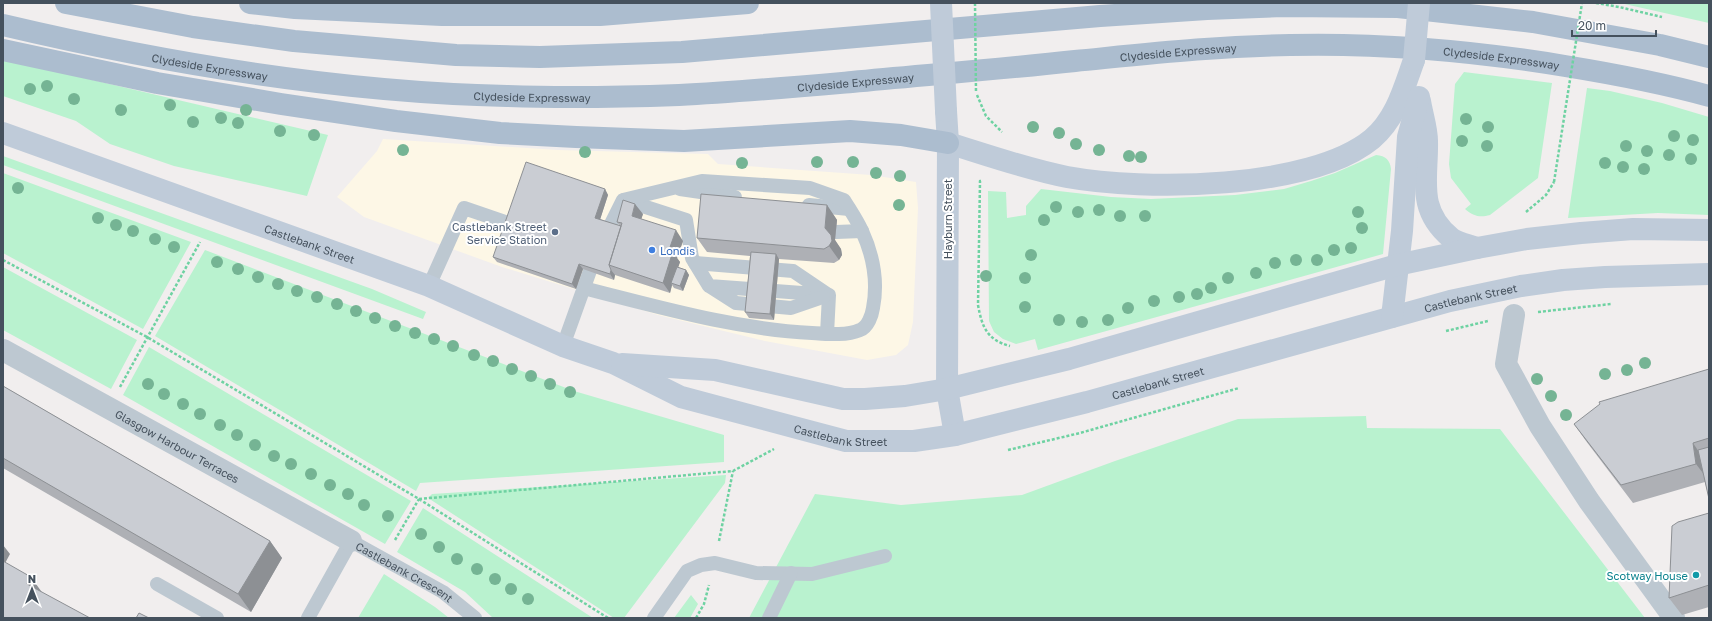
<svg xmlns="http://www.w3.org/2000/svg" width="1712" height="621" font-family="'Golos Text',sans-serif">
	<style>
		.commercial { fill: #fdf7e6 }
		.green { fill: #b9f2cf }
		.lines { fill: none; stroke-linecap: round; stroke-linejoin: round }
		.path { stroke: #6ed2a2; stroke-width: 2.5; stroke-dasharray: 3 2; stroke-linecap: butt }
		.lane { stroke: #bdc8d1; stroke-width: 14 }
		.street { stroke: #bdc8d1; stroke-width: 22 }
		.secondary { stroke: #bfcbd9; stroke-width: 22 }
		.primary { stroke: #acbdcf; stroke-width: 22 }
		.path-bridge { stroke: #6ed2a2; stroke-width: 2.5; stroke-dasharray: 3 2; stroke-linecap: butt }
		.secondary-bridge { stroke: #bfcbd9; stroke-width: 22 }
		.tree { fill: #75b494 }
		.wall { fill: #aeb0b5 }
		.shaded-wall { fill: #8d9094 }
		.building { fill: #cacdd3; stroke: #8d9094 }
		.service-dot { fill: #5c6f8a; stroke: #fff; stroke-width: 1.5 }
		.shop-dot { fill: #3f7fe0; stroke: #fff; stroke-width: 1.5 }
		.culture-dot { fill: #0f9aa8; stroke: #fff; stroke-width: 1.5 }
		.labels { text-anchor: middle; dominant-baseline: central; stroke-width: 4; stroke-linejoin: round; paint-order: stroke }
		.street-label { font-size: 11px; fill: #45515d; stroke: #fff }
		.service-label { font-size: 11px; fill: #4e5e75; stroke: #fff; text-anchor: end }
		.shop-label { font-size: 11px; fill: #366cbe; stroke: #fff; text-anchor: start }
		.culture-label { font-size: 11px; fill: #0d838f; stroke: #fff; text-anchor: end }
	</style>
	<rect width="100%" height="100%" fill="#f1eeee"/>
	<path class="commercial" d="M383,139L558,150L708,154L718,164L871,175L916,182L918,208L913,322L908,345L896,355L867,360L765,341L658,315L502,267L364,217L337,197L377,151Z"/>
	<path class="green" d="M1620,3H1709V23Z
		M3,59L328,135L307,196L174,166L110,144L76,121L3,96Z
		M1464,72L1552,83L1538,178L1490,215C1480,218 1473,216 1465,209L1471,204L1451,178L1449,164L1455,84Z
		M1587,88L1610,91L1662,103L1709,117V215L1658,213L1568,218Z
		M1376,155C1386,156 1390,160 1391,169L1383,254L1038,350L1035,339L1016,344L1003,339L994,332L989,321L988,191L1006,192L1007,218L1026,215V206L1041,189L1111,197L1151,199L1235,195L1284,189L1311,181L1335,173Z
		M3,156L372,289L426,312L423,319L3,165Z
		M3,173L191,242L143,329L3,253Z
		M205,250L574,391L724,435V462L420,483L416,491L155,336Z
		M3,267L137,340L111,389L3,330Z
		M149,347L411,501L385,544L123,395Z
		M1366,416L1367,428L1500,429L1645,618H749L815,494L901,505L1022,495L1115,461L1238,419Z
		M726,475L725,483L624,618H614L428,498L432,494Z
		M423,508L593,618H493L465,592L397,552Z
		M384,574L435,607L449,618H358Z
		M691,595L698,604L690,618H674Z"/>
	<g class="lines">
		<path class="path" d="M1596,3L1619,7L1662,17
			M977,95L986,116L1002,132
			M981,181H980L978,305C982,327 987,340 1010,346
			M1526,212L1546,195L1554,182
			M3,260L147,337L419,499L608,618
			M1538,312L1611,304
			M1446,331L1488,321
			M120,387L200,242
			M1008,450L1080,433L1239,388
			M419,499L733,471L774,449
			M395,540L419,499
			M719,541L733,471
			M696,618L704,604L709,585"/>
		<g class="lane">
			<path d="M680,189L735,197"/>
			<path d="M624,200L686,220L692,258L709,286L829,295L827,334"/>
			<path d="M809,205L849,209"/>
			<path d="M836,232L862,231"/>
			<path d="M695,263L793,271L827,294"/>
			<path d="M429,286L464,208L523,228"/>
			<path d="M711,287L736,303L791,308L823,297"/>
			<path d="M583,288C659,307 734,329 812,333C827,334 846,336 860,330C868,327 872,315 873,308C878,282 873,255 862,231C857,220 850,210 844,200L810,188L702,181L623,200L603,240"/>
			<path d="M563,346L596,254"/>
			<path d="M157,584L217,618"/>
			<path id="s1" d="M308,618L351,541L443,592L475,618"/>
			<path d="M654,618L687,571L701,565L715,563L756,573L812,574L885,556"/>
			<path d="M769,618L791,573"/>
		</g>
		<g class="street">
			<path d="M1514,315L1506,364L1540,426L1589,501L1674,618"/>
			<path id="s2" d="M3,350L351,541"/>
		</g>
		<g class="secondary">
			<path d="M1420,101C1422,114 1427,128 1427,141C1428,178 1416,209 1451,238C1457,243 1469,245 1477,248"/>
			<path d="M946,111L948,143L947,389L955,435"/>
			<path id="s3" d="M3,133L429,286L563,346L613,363L681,397L846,441H914L955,435L1087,402L1450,301L1521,286L1563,280L1605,277L1709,274"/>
			<path d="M948,143C987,155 1026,169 1067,177C1144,191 1310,190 1372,139C1396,119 1404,88 1414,60"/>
			<path d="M1392,317L1402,231L1408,137L1419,97"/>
			<path d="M622,364L715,370L843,399H865L905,396L947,389L1069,359L1397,265L1477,248L1527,239L1581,233L1633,229L1709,230"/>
		</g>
		<g class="primary">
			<path d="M66,3L193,27L294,41L456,55L540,57L682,52L1100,16L1207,9L1283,6L1398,7L1533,22L1660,45L1709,57"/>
			<path d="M250,3L295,8L442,15H600L748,3"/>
			<path id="s4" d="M3,25C168,64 337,92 507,96C564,98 622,97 679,95C737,92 794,87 852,82C926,75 1001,69 1075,61C1147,54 1218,46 1290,45C1383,43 1475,51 1565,66C1614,74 1662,83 1709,96"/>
			<path d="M3,50L157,83L281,104L396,121L500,133L576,137L684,141L850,131L901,135L948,143"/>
		</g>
		<path class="path-bridge" d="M975,3L976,93
			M1554,182L1582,3"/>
		<path class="secondary-bridge" d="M941,3L946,111
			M1414,60L1419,3"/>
	</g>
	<g class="tree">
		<circle cx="47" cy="86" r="6"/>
		<circle cx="30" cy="89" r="6"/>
		<circle cx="74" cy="99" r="6"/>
		<circle cx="170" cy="105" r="6"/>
		<circle cx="121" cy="110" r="6"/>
		<circle cx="246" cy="110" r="6"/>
		<circle cx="221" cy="118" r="6"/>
		<circle cx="1466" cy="119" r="6"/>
		<circle cx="193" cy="122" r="6"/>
		<circle cx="238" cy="123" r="6"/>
		<circle cx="1033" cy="127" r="6"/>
		<circle cx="1488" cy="127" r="6"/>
		<circle cx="280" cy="131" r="6"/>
		<circle cx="1059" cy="133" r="6"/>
		<circle cx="314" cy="135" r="6"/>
		<circle cx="1674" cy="136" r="6"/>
		<circle cx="1693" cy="140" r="6"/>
		<circle cx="1462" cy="141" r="6"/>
		<circle cx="1076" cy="144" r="6"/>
		<circle cx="1487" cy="146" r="6"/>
		<circle cx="1626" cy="146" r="6"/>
		<circle cx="403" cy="150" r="6"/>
		<circle cx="1099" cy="150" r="6"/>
		<circle cx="1647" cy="151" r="6"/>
		<circle cx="585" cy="152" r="6"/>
		<circle cx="1669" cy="155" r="6"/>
		<circle cx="1129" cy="156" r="6"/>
		<circle cx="1141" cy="157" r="6"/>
		<circle cx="1691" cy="159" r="6"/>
		<circle cx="817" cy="162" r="6"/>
		<circle cx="853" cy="162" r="6"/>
		<circle cx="742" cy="163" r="6"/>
		<circle cx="1605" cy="163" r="6"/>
		<circle cx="1623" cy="167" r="6"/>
		<circle cx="1644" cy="169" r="6"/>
		<circle cx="876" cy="173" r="6"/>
		<circle cx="900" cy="176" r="6"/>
		<circle cx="18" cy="188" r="6"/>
		<circle cx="899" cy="205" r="6"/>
		<circle cx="1056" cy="207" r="6"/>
		<circle cx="1099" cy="210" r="6"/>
		<circle cx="1078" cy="212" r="6"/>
		<circle cx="1358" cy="212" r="6"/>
		<circle cx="1120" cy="216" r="6"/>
		<circle cx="1145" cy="216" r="6"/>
		<circle cx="98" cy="218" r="6"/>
		<circle cx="1044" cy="220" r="6"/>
		<circle cx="116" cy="225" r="6"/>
		<circle cx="1362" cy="228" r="6"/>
		<circle cx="133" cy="231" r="6"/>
		<circle cx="155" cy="239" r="6"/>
		<circle cx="174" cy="247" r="6"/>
		<circle cx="1351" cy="248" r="6"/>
		<circle cx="1334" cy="250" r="6"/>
		<circle cx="1031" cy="255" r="6"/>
		<circle cx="1296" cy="260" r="6"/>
		<circle cx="1317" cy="260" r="6"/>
		<circle cx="217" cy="262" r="6"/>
		<circle cx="1275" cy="263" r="6"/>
		<circle cx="238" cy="269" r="6"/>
		<circle cx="1256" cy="273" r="6"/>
		<circle cx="986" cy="276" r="6"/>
		<circle cx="258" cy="277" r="6"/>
		<circle cx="1025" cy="278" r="6"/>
		<circle cx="1228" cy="278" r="6"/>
		<circle cx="278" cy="284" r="6"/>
		<circle cx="1211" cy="288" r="6"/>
		<circle cx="297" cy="291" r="6"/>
		<circle cx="1197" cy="294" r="6"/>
		<circle cx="317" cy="297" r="6"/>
		<circle cx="1179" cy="297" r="6"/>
		<circle cx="1154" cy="301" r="6"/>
		<circle cx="337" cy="304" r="6"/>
		<circle cx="1025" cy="307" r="6"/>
		<circle cx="1128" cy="308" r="6"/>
		<circle cx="356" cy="311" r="6"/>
		<circle cx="375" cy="318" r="6"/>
		<circle cx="1059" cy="320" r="6"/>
		<circle cx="1108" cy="320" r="6"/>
		<circle cx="1082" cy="322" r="6"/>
		<circle cx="395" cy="326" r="6"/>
		<circle cx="415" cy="333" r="6"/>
		<circle cx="434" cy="339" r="6"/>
		<circle cx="453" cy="346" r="6"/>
		<circle cx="474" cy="355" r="6"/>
		<circle cx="493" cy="361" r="6"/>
		<circle cx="1645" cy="363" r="6"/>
		<circle cx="512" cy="369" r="6"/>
		<circle cx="1627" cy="370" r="6"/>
		<circle cx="1605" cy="374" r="6"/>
		<circle cx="531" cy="376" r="6"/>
		<circle cx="1537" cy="379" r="6"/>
		<circle cx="148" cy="384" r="6"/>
		<circle cx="550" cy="384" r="6"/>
		<circle cx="570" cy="392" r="6"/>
		<circle cx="164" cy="394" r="6"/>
		<circle cx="1551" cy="396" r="6"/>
		<circle cx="183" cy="404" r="6"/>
		<circle cx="200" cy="414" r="6"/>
		<circle cx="1566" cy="415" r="6"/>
		<circle cx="220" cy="425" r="6"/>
		<circle cx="237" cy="435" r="6"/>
		<circle cx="255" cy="445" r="6"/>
		<circle cx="274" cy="456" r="6"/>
		<circle cx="291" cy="464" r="6"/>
		<circle cx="311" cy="474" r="6"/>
		<circle cx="330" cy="485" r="6"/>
		<circle cx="348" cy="494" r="6"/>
		<circle cx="364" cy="505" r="6"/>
		<circle cx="388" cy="516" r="6"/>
		<circle cx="421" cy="534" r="6"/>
		<circle cx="439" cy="547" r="6"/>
		<circle cx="457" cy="559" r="6"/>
		<circle cx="477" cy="569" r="6"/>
		<circle cx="495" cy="579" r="6"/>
		<circle cx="511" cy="589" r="6"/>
		<circle cx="528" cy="599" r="6"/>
	</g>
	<path class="wall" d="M605,189L608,195L600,219L620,226L617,222L643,214L641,219L683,241L677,258L680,262L678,267L686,270L689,275L683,291L674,288L672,285L670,293L615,275L614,280L583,269L576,289L497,262L493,257Z
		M827,205L837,220L835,240L841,249L842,255L839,260L834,263L779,259L774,320L749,318L745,312L750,256L707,252L697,238Z
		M1709,369V499L1705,482L1633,503L1586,441L1574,424Z
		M3,386L270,541L282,558L251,612L3,468Z
		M1709,513V607L1682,615L1669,598Z"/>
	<path class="shaded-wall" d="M605,189L608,195L599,223L595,218Z
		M635,204L643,214L639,226L632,216Z
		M827,205L837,220L835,240L841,249L842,255L839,260L829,246L825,228Z
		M676,230L683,241L677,258L680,262L673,283H671L672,285L670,293L663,283L669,250Z
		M776,254L779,259L774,320L770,314Z
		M579,264L583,269L576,289L572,284Z
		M611,270L615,275L614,280L610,274Z
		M686,270L689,275L683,291L680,286Z
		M1693,443L1705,461L1709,481L1696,464Z
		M270,541L282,558L251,612L238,594Z
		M3,545L10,554L3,567Z
		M31,577L46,598L27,584Z"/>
	<path class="building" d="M526,162L605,189L595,218L621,226L609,265L611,270L610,274L579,264L572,284L493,257Z
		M701,194L827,205L825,228L831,235L832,241L829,246L824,249L697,238Z
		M623,200L635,204L632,216L676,230L669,250L673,251L663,283L609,265L622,223L617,222Z
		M751,252L776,254L770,314L745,312Z
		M677,267L686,270L680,286L671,283Z
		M1709,369V438L1693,443L1696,464L1621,485L1574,424L1600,404L1599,402Z
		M3,386L270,541L238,594L3,458Z
		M1709,447V499L1698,450Z
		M1709,513V585L1669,598L1672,526L1678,522Z
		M3,561L31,577L27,584L90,618H3Z
		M139,613L149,618H136Z"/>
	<circle class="service-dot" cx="555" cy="232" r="4"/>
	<circle class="shop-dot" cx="652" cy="250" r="4"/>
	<circle class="culture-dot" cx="1696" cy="575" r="4"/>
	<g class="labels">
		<g class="street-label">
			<text stroke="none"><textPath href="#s4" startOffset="1183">Clydeside Expressway</textPath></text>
			<text stroke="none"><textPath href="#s4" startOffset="1507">Clydeside Expressway</textPath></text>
			<text stroke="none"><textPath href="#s4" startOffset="211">Clydeside Expressway</textPath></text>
			<text stroke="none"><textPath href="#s4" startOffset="859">Clydeside Expressway</textPath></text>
			<text stroke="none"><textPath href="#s4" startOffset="535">Clydeside Expressway</textPath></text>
			<text transform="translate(947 219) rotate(-90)">Hayburn Street</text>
			<text stroke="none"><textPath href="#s3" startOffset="326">Castlebank Street</textPath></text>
			<text stroke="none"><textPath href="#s3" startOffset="1542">Castlebank Street</textPath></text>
			<text stroke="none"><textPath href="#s3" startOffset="1218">Castlebank Street</textPath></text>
			<text stroke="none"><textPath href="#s3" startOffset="893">Castlebank Street</textPath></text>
			<text stroke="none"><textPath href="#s2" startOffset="199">Glasgow Harbour Terraces</textPath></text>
			<text stroke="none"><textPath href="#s1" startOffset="150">Castlebank Crescent</textPath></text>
		</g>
		<g class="service-label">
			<text x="547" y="226">Castlebank Street<tspan x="547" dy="13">Service Station</tspan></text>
		</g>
		<g class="shop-label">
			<text x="660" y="250">Londis</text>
		</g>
		<g class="culture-label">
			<text x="1688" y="575">Scotway House</text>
		</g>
	</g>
	<rect width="1712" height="621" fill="none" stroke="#45515d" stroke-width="8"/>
	<g transform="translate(32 589)" stroke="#ffffff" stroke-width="3" paint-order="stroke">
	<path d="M0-3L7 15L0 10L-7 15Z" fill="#45515d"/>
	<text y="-6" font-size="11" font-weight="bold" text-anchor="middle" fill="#45515d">N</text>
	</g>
	<path d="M1572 30v6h84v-6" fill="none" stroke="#45515d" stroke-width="2"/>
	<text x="1578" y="30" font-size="12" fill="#45515d" stroke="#ffffff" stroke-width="3" paint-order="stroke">20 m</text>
</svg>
